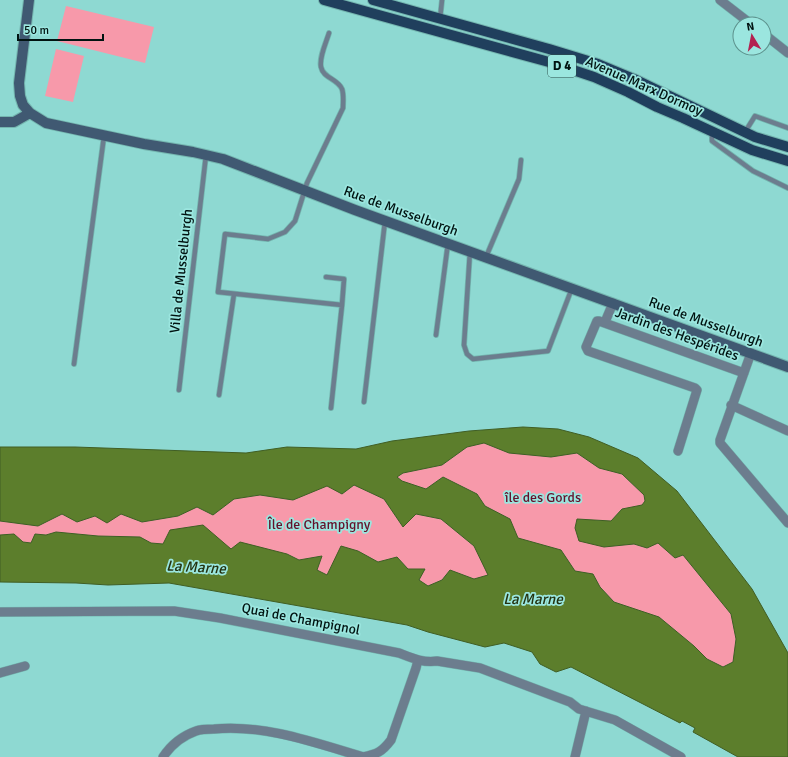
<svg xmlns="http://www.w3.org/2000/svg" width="788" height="757" font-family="Signika,sans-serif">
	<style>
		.green { fill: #f799aa }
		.water { fill: #5c7e2c; stroke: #405e24; fill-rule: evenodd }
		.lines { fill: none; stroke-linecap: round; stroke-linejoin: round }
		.lane-casing { stroke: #74b5af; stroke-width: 6 }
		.street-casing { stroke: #74b5af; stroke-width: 10 }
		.secondary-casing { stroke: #74b5af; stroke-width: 12 }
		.primary-casing { stroke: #74b5af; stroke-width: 12 }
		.lane { stroke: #6c7d8e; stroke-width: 4.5 }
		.street { stroke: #6c7d8e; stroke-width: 9 }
		.secondary { stroke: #405972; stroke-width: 10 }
		.primary { stroke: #203f5d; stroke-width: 10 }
		.labels { text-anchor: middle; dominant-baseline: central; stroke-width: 3.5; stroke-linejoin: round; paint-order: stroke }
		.shield { fill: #9be6df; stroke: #2e524f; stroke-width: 1 }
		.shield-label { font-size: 13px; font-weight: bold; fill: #001311 }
		.street-label { font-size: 14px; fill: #001311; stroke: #9be6df }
		.park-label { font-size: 14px; fill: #65112b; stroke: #9be6df }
		.water-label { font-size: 15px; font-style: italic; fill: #23310f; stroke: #9be6df }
	</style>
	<rect width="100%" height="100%" fill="#8ed9d2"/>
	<path class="green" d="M66,6L154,27L145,63L57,41Z
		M56,49L84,56L73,102L45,96Z
		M484,443L509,453L551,457L577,453L599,468L622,474L644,495L645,501L642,506L622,509L611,521L577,519L604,547L634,544L647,548L658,543L675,558L683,555L731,614L736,639L733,662L723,667L707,659L694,646L659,617L614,602L600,587L593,574L575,571L561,550L517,538L510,519L485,506L477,494L443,477L426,489L402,481L397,477L403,473L442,465L467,447Z
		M327,485L342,494L354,485L384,499L403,527L416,514L441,519L474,546L489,575L474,579L450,570L442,580L428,586L419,580L425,569H408L397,557L378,562L358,551L327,575L317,570L322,556L299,560L287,554L151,543L140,537L98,536L56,532L46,535L35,534L31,543L23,542L14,534L0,535V521L38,526L62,514L77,522L95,516L121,514L142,522L178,516L197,507L213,515L234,499L260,495L293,500Z"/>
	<path class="water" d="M523,427L558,429L589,437L638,458L677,491L752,589L788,653V757H738L693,732L695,728L682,721L680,723L571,667L556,672L540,664L532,652L504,643L485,647L428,632L407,625L169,583L108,585L76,583L0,582V535L14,534L23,542L31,543L35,534L46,535L56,532L98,536L140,537L151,543L163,544L170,530L203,525L231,549L240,542L287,554L299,560L322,556L317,570L327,575L341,546L358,551L378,562L397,557L408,569H425L419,580L428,586L442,580L450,570L474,579L488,575L474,546L441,519L416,514L403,527L384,499L354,485L342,494L327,486L293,500L260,495L234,499L213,515L197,507L178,516L142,522L121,514L107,523L95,516L77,522L62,514L38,526L0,521V447H75L246,453L287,447L356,449L392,441L469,431ZM484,443L509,453L551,457L577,453L599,468L622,474L644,495L645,501L642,505L622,509L611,521L577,519L575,528L579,541L604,547L634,544L647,548L658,543L675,558L683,555L731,614L736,639L733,662L723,667L707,659L694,646L659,617L614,602L600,587L593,574L575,571L561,550L518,538L510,519L485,506L477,494L443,477L426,489L402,481L397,477L403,473L442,465L467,447Z"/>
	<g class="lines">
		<defs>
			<path id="lane" d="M440,19L442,0
				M712,131V141L753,171L788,188
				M745,132L755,116L788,128
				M470,251L464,345L467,354L473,359L548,351L572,288
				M486,257L519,179L521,160
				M326,277L344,279L342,305L218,292L225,234L268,239L285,232L295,221L307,183L343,108C343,102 344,95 342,89C338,79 323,78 321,67C319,57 326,43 329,33
				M436,335L448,243
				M74,364L104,136
				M179,390L206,155
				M219,395L234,294
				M364,402L385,221
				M331,408L342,305"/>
			<path id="street" d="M720,0L751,24
				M764,34L788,53
				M605,322L613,303
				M751,353L720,440V443L788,523
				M731,405L788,431
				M678,451L697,390L695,388L588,351L586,347L597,321H599L744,373
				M0,612L174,611L220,618L399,653C412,658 423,663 437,661L480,668L570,702L579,709L615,720L681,757
				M0,673L25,666
				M163,757C171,745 182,736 196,731C201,729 208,729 214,729C264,724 316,743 363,757C377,754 382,752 391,740L416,668L418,660
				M575,757L586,711"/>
			<path id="secondary" d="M29,0L19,83L20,96L23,105L30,113L46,123L144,144L193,152L223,159L355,210L788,367
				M0,122H14L30,113"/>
			<path id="primary" d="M324,0L549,62L594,77L628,92L657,107L683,118L752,150L788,161
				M373,0L549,49L598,64L634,79L755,137L788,147"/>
		</defs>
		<use href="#lane" class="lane-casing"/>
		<use href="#street" class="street-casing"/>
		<use href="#secondary" class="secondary-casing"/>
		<use href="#primary" class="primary-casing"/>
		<use href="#lane" class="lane"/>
		<use href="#street" class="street"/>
		<use href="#secondary" class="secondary"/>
		<use href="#primary" class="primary"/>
	</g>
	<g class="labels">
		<rect class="shield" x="548" y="55" width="28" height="22" rx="3"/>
		<g class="shield-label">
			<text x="562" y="66">D 4</text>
		</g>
		<g class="street-label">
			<text transform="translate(644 86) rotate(24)">Avenue Marx Dormoy</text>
			<text transform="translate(401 211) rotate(20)">Rue de Musselburgh</text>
			<text transform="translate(181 271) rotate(-84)">Villa de Musselburgh</text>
			<text transform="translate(706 322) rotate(20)">Rue de Musselburgh</text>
			<text transform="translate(677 334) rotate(20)">Jardin des Hespérides</text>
			<text transform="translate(301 619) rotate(11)">Quai de Champignol</text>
		</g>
		<g class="park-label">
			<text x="543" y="497">île des Gords</text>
			<text x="319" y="524">Île de Champigny</text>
		</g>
		<g class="water-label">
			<text transform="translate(196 567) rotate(3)">La Marne</text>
			<text x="533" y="599">La Marne</text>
		</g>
	</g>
	<g transform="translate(752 36) rotate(350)"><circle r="19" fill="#9be6df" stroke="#5d928d"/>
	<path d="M0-3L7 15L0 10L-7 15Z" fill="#b32250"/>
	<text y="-6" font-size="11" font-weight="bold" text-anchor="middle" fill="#001311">N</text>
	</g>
	<path d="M18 34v6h85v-6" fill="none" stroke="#001311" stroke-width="2"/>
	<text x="24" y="34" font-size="12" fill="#001311" stroke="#9be6df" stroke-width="3" paint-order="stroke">50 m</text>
</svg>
